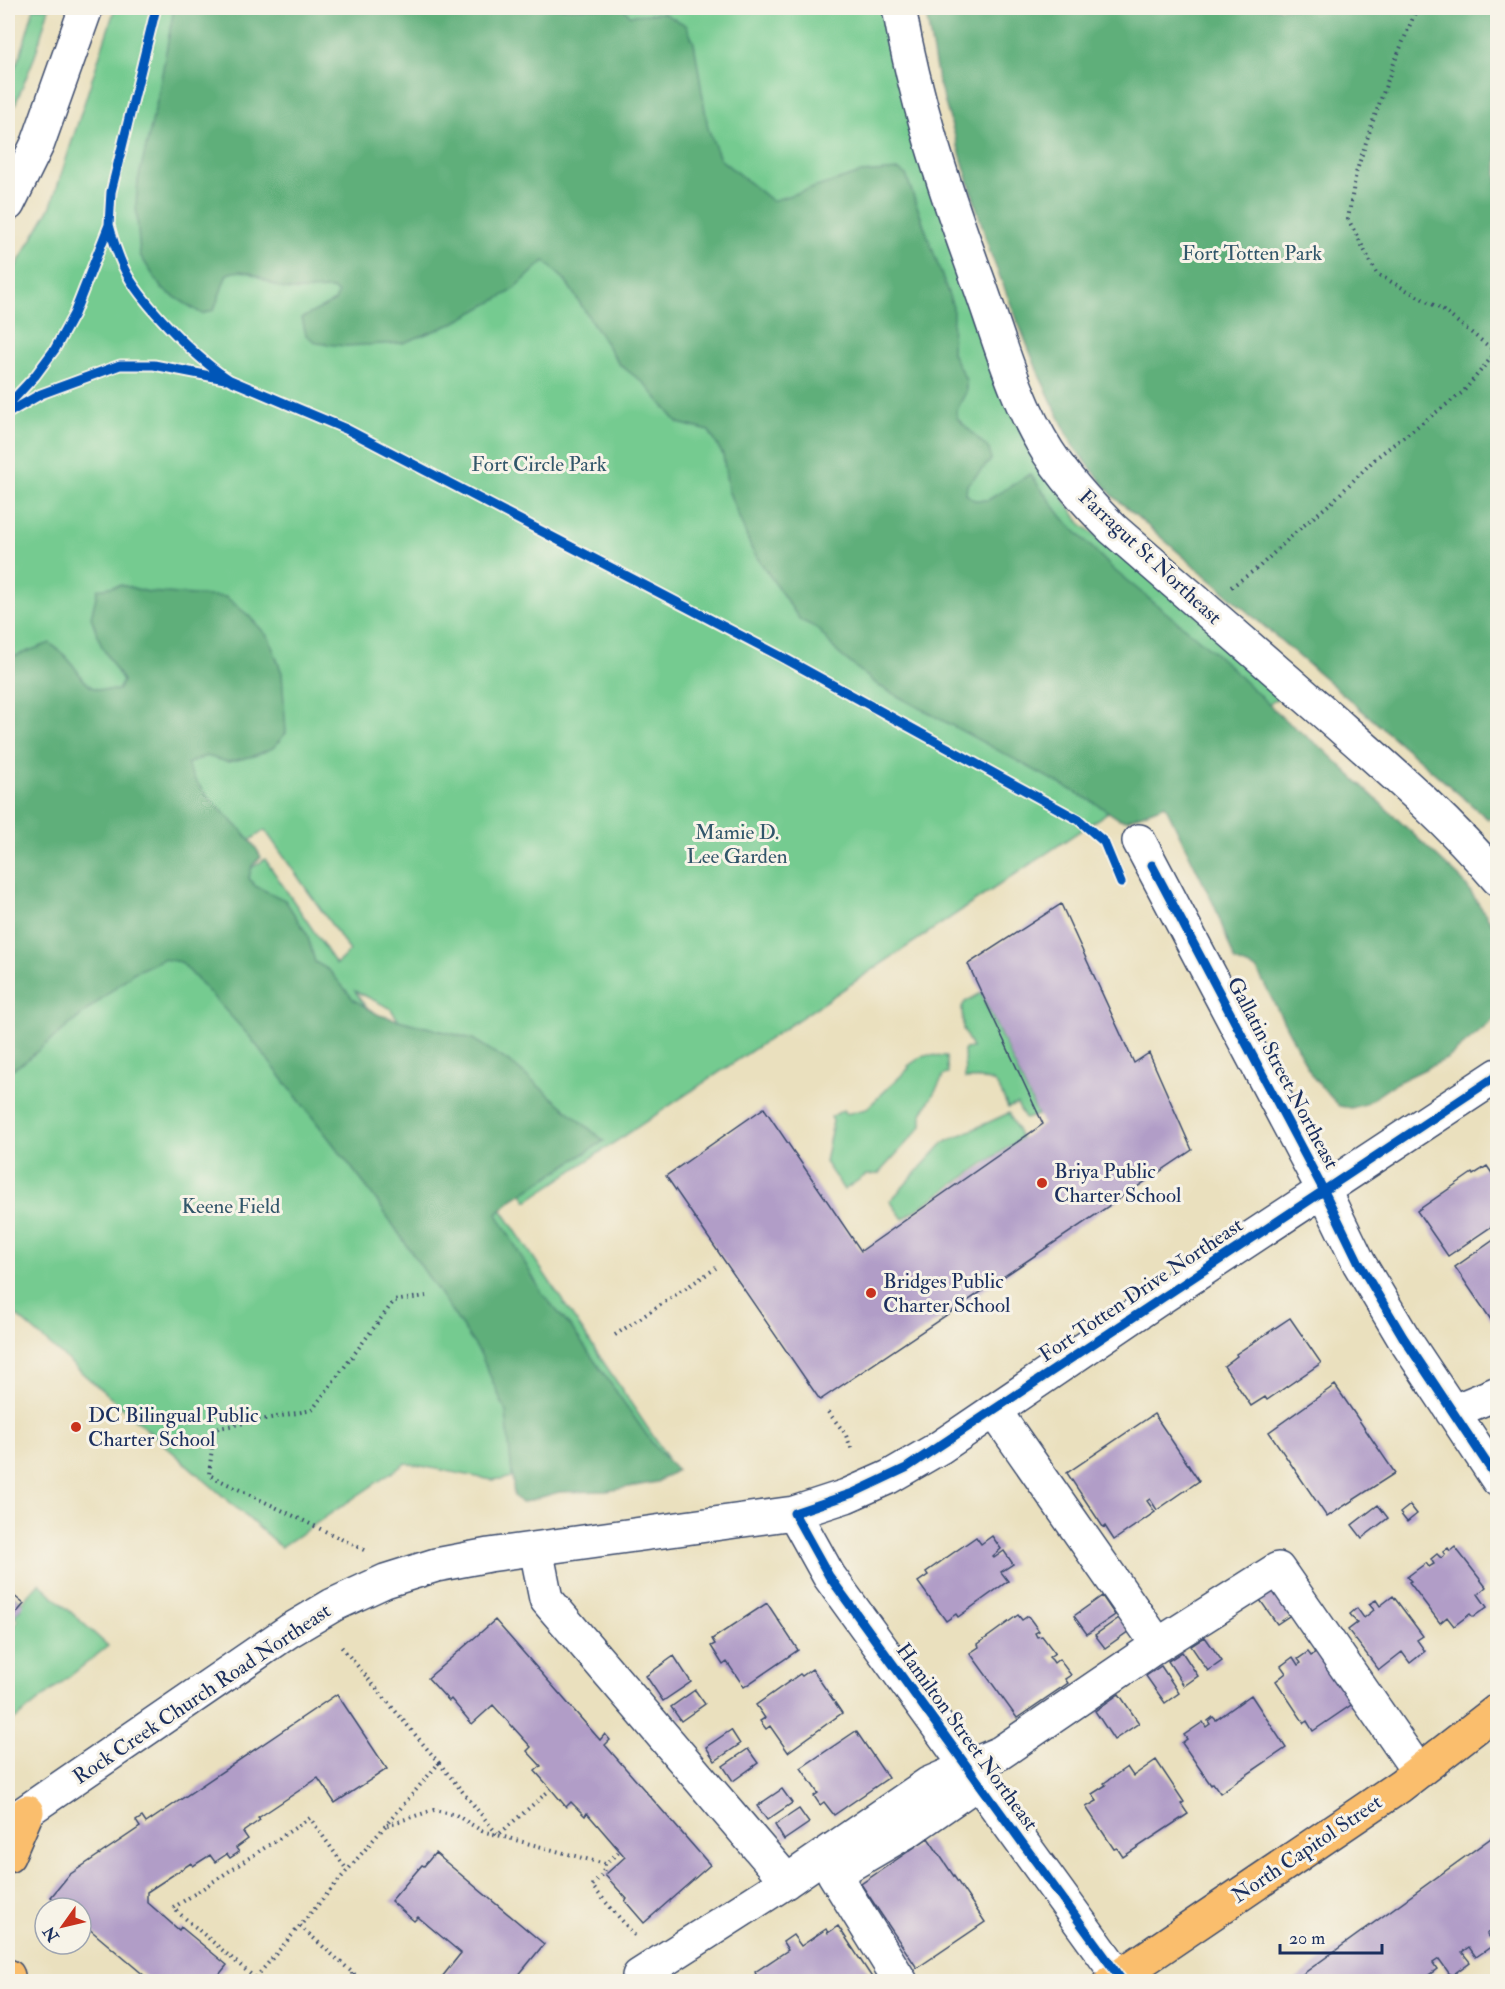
<svg xmlns="http://www.w3.org/2000/svg" width="1505" height="1989" font-family="'IM FELL Double Pica',serif">
	<style>
		.green { fill: #74cb90; stroke: #487d77; stroke-width: 1.5 }
		.forest { fill: #5faf7a; stroke: #3d6f6c; stroke-width: 1.5 }
		.building { fill: #b19dc7 }
		.lines { fill: none; stroke-linecap: round; stroke-linejoin: round }
		.minor-casing { stroke: #3a4a6c; stroke-width: 36 }
		.major-casing { stroke: #3a4a6c; stroke-width: 36 }
		.path { stroke: #3a4a6c; stroke-width: 4; stroke-dasharray: 1.5 4.5; stroke-linecap: butt }
		.minor { stroke: #fff; stroke-width: 33 }
		.major { stroke: #fabe6d; stroke-width: 33 }
		.cycleway-casing { stroke: #f7f3e8; stroke-width: 13 }
		.cycleway { stroke: #0057b8; stroke-width: 9 }
		.poi-dot { fill: #c8321e; stroke: #f7f3e8; stroke-width: 2 }
		.labels { text-anchor: middle; dominant-baseline: central; stroke-width: 6; stroke-linejoin: round; paint-order: stroke }
		.park-label { font-size: 21px; fill: #31566a; stroke: #f7f3e8 }
		.street-label { font-size: 21px; fill: #1b2f5e; stroke: #f7f3e8 }
		.poi-label { font-size: 21px; fill: #1b2f5e; stroke: #f7f3e8; text-anchor: start }
	</style>
	<rect width="100%" height="100%" fill="#f7f3e8"/>
	<filter id="ink" filterUnits="userSpaceOnUse"><feTurbulence type="fractalNoise" baseFrequency=".0167" numOctaves="2"/><feDisplacementMap in="SourceGraphic" scale="12" xChannelSelector="R" yChannelSelector="G"/><feConvolveMatrix kernelMatrix="1 2 1 2 8 2 1 2 1" color-interpolation-filters="sRGB"/></filter>
	<filter id="wash" filterUnits="userSpaceOnUse"><feTurbulence type="fractalNoise" baseFrequency=".008" numOctaves="4" result="noise"/><feDisplacementMap in="SourceGraphic" scale="24" xChannelSelector="R" yChannelSelector="G"/><feGaussianBlur stdDeviation="1.35" result="paint"/><feColorMatrix in="noise" values="0 0 0 0 0 0 0 0 0 0 0 0 0 0 0 0 0 1.4 0 .05"/><feComposite in="paint" operator="in"/></filter>
	<g filter="url(#wash)">
		<rect width="100%" height="100%" fill="#eae0be"/>
		<path class="green" d="M34,8H49L35,56L8,122V84L21,53Z
			M115,8H886L957,257L970,313L1026,442L1080,523L1194,613L1283,695L527,1201L390,1008L355,991L667,1457L492,1480L406,1463L281,1547L8,1308V1035L265,859L336,964L350,951L265,830L46,983L8,1014V280L51,206Z
			M981,993L1038,1115L1025,1119L1017,1104L1008,1108C996,1080 997,1077 965,1079L964,1049L972,1048L963,1029L962,1007L965,1002Z
			M924,1055L946,1056L948,1074L944,1075L922,1114V1126L878,1174L866,1175L844,1190L825,1162L833,1121L831,1117L843,1110L846,1114L866,1109L909,1068L908,1066Z
			M1009,1113L1021,1138L903,1219L890,1201L943,1143Z
			M39,1583L108,1646L13,1721L8,1716V1632L18,1620L14,1616L21,1608L13,1601L16,1597L22,1602Z"/>
		<path class="forest" d="M174,8H615L624,9L630,15L663,13L686,25L694,43L708,128L720,159L772,201L861,173L899,170L906,175L953,307L952,353L966,380V392L956,411L958,419L989,449L991,460L967,485L966,494L974,500H988L1030,474L1062,517L1114,570L1212,650L1285,720L1323,749L1463,881L1497,931V1017L1448,1058L1396,1083L1365,1104L1351,1108L1339,1106L1312,1076L1257,970L1235,961L1215,907L1165,805L1127,820L1119,819L1095,803L879,686L838,653L817,628L800,620L752,550L728,490L723,455L709,431L678,423L645,384L619,364L565,280L544,261L512,291L452,324L403,343L345,346L317,343L306,335L302,318L335,301L338,294L333,289C319,289 298,292 285,289C264,284 251,264 227,274L214,310L202,314L162,289L140,255L136,205L138,181L157,101Z
			M925,8H1497V813L1488,819L1113,496L1073,446L1040,377L990,252L938,80Z
			M121,585L149,592L226,597L249,616L269,638L282,673L286,733L273,748L254,756L228,762L206,756L187,764C203,804 244,823 261,857L252,866L249,878L255,886L285,900L307,934L315,962L329,970L354,1000L379,1015L473,1039L511,1063L604,1141L513,1199L497,1214L542,1293L573,1330L655,1447L677,1470L657,1482L607,1491L559,1492L521,1503L514,1496L506,1412L480,1353L372,1194L250,1037L181,962L163,959L133,973L23,1063L8,1072V653L15,656L50,643C56,648 63,653 68,659C88,682 83,692 118,690L123,681L102,647L91,617L98,589Z"/>
		<g id="blocks">
			<path class="building" d="M1061,904L1134,1063L1149,1053L1192,1150L820,1400L666,1176L764,1108L861,1251L1043,1124L968,964Z
				M1487,1166L1498,1182V1222L1448,1256L1417,1211L1472,1173L1473,1175Z
				M1498,1237V1330L1455,1267Z
				M1290,1318L1321,1363L1267,1400L1265,1397L1251,1406L1224,1366L1237,1356L1236,1354Z
				M1335,1385L1395,1473L1327,1517L1269,1432Z
				M1154,1414L1199,1481L1157,1510L1150,1499L1147,1501L1155,1512L1114,1540L1105,1526L1103,1527L1067,1473Z
				M1378,1505L1388,1518L1362,1538L1352,1525Z
				M1410,1505L1417,1514L1407,1522L1400,1513Z
				M992,1536L1001,1549L993,1556L994,1558L1004,1551L1013,1564L1001,1572L1008,1581L958,1617L956,1614L946,1621L918,1582L928,1575L926,1572L976,1537L981,1544Z
				M1455,1547L1486,1587L1478,1594L1487,1607L1473,1617L1470,1614L1454,1626L1447,1617L1440,1623L1409,1582L1411,1581L1407,1577L1426,1563L1429,1567L1434,1564L1431,1559L1437,1554L1441,1558L1445,1555L1443,1552L1448,1548L1450,1551Z
				M1275,1589L1292,1614L1277,1624L1260,1600Z
				M8,1591L24,1604L8,1623Z
				M1102,1596L1115,1615L1087,1634L1074,1616Z
				M1393,1596L1423,1636L1417,1640L1425,1651L1410,1663L1402,1652L1379,1670L1348,1630L1357,1623L1350,1614L1357,1608L1364,1618L1374,1610L1369,1604L1376,1600L1380,1606Z
				M767,1603L798,1650L744,1687L727,1662L723,1665L711,1646L715,1644L712,1639Z
				M1018,1615L1022,1620L1028,1616L1039,1631L1035,1633L1037,1637L1042,1636L1055,1653L1049,1657L1052,1660L1054,1663L1059,1659L1071,1675L1065,1679L1068,1683L1017,1718L970,1653L979,1647L978,1644Z
				M1119,1618L1129,1631L1105,1648L1095,1635Z
				M495,1620L600,1740L605,1734L610,1740L605,1745L710,1865L644,1923L625,1901L627,1899L605,1875L625,1857L587,1813L585,1816L571,1802L566,1807L551,1789L535,1771L541,1766L527,1751L531,1747L493,1705L472,1724L451,1699L449,1701L428,1678Z
				M1205,1637L1222,1661L1208,1671L1191,1646Z
				M1321,1650L1354,1703L1313,1731L1307,1721L1304,1723L1276,1681L1286,1673L1281,1666L1293,1657L1298,1665L1301,1663L1298,1659L1308,1652L1311,1656Z
				M1182,1652L1198,1676L1184,1686L1168,1661Z
				M674,1656L691,1682L663,1701L646,1676Z
				M1161,1666L1179,1693L1165,1703L1146,1676Z
				M812,1669L842,1713L788,1752L770,1726L766,1729L760,1721L765,1718L756,1705L800,1674L802,1676Z
				M695,1690L705,1704L681,1721L671,1707Z
				M337,1694L387,1769L335,1803L318,1778L258,1818L260,1820L243,1832L248,1839L236,1848L239,1852L230,1858L227,1854L215,1862L210,1855L193,1866L191,1863L147,1892V1902L179,1930L181,1927L227,1965L213,1982H152L81,1922V1908H64L51,1897L69,1875L140,1827L136,1821L142,1817L146,1823Z
				M1119,1694L1139,1723L1114,1740L1095,1711Z
				M1251,1695L1286,1748L1220,1793L1213,1783L1211,1785L1182,1743L1187,1739L1184,1735L1203,1722L1206,1727L1210,1724L1208,1721L1213,1717L1216,1720Z
				M731,1730L740,1744L715,1761L706,1747Z
				M856,1731L888,1778L834,1815L824,1802L820,1805L814,1796L818,1793L801,1768Z
				M748,1749L758,1763L733,1781L723,1766Z
				M1156,1760L1184,1802L1181,1804L1188,1814L1123,1857L1117,1848L1114,1849L1086,1807L1097,1801L1092,1794L1106,1785L1104,1783L1127,1767L1133,1776Z
				M782,1789L792,1803L767,1820L757,1806Z
				M799,1809L809,1823L784,1840L775,1825Z
				M1498,1833V1939L1491,1931L1487,1934L1495,1944L1476,1957L1469,1947L1462,1952L1470,1962L1451,1976L1439,1959L1433,1963L1437,1969L1419,1982H1292Z
				M928,1838L985,1922L917,1968L861,1884Z
				M435,1853L544,1944L513,1982H438L461,1953L418,1917L414,1921L391,1901L422,1865L424,1866Z
				M838,1926L875,1982H746L756,1974L755,1972L788,1950L783,1942L793,1935L801,1946L826,1929L828,1933Z"/>
		</g>
	</g>
	<g filter="url(#ink)">
		<use href="#blocks" fill-opacity="0" stroke="#3a4a6c" stroke-width="1.5"/>
		<g class="lines">
			<defs>
				<path id="minor" d="M899,8C915,100 944,187 976,275C998,334 1014,399 1048,452C1067,481 1089,505 1113,529C1184,591 1256,653 1327,715C1386,767 1447,819 1498,879
					M8,204L38,143L86,8
					M1139,841L1324,1191L1359,1263L1403,1337L1498,1480
					M994,1410L1158,1645
					M1452,1412L1498,1393
					M794,1513L829,1576L1123,1982
					M536,1549L546,1599L787,1881
					M8,1824L289,1631L333,1605L385,1581L436,1565L489,1555L794,1513L846,1496L889,1477L939,1448L1154,1302L1498,1075
					M639,1976L787,1881L928,1784L1000,1753L1158,1645L1278,1569L1418,1771
					M901,1982L834,1874L909,1830L977,1783"/>
				<path id="major" d="M8,1856L27,1812
					M8,1976L9,1982
					M1111,1982L1400,1786L1498,1710"/>
			</defs>
			<use href="#minor" class="minor-casing"/>
			<use href="#major" class="major-casing"/>
			<path class="path" d="M1417,8L1394,63L1373,121L1356,173L1348,219L1377,274L1441,309L1496,352
				M1231,587L1259,567L1297,531L1332,502L1377,457L1463,392L1496,352
				M615,1335L716,1268
				M828,1412L845,1433L852,1450
				M364,1550L209,1475L214,1429L312,1410L394,1301L426,1296
				M439,1763L498,1835L551,1789
				M387,1825L434,1810L456,1815L482,1831L605,1864L620,1851
				M605,1864L603,1873L592,1886L637,1938
				M300,1926L363,1982
				M352,1973L353,1982
				M255,1978L173,1908L310,1818L347,1870
				M252,1982L439,1763L339,1644"/>
			<use href="#minor" class="minor"/>
			<use href="#major" class="major"/>
			<defs>
				<path id="cycleway" d="M109,225C114,244 120,264 131,281C151,312 199,361 230,380L346,429L780,656L1079,820L1104,842L1121,883
					M8,405L35,376L55,349L74,314L109,225L111,192L156,8
					M8,413L41,394L120,365H154L225,379
					M1152,865L1324,1191L1359,1263L1403,1337L1498,1480
					M1123,1982L829,1576L794,1513L853,1493L906,1468L1498,1075"/>
			</defs>
			<use href="#cycleway" class="cycleway-casing"/>
			<use href="#cycleway" class="cycleway"/>
		</g>
	</g>
	<g class="poi-dot">
		<circle cx="1042" cy="1183" r="6"/>
		<circle cx="871" cy="1293" r="6"/>
		<circle cx="76" cy="1427" r="6"/>
	</g>
	<g class="labels">
		<g class="park-label">
			<text x="1252" y="253">Fort Totten Park</text>
			<text x="539" y="464">Fort Circle Park</text>
			<text x="737" y="832">Mamie D.<tspan x="737" dy="24">Lee Garden</tspan></text>
			<text x="231" y="1206">Keene Field</text>
		</g>
		<g class="street-label">
			<text transform="translate(1150 557) rotate(43)">Farragut St Northeast</text>
			<text transform="translate(1283 1073) rotate(62)">Gallatin Street Northeast</text>
			<text transform="translate(1141 1290) rotate(-34)">Fort Totten Drive Northeast</text>
			<text transform="translate(202 1694) rotate(-34)">Rock Creek Church Road Northeast</text>
			<text transform="translate(967 1737) rotate(54)">Hamilton Street Northeast</text>
			<text transform="translate(1307 1849) rotate(-34)">North Capitol Street</text>
		</g>
		<g class="poi-label">
			<text x="1054" y="1171">Briya Public<tspan x="1054" dy="24">Charter School</tspan></text>
			<text x="883" y="1281">Bridges Public<tspan x="883" dy="24">Charter School</tspan></text>
			<text x="88" y="1415">DC Bilingual Public<tspan x="88" dy="24">Charter School</tspan></text>
		</g>
	</g>
	<rect width="1505" height="1989" fill="none" stroke="#f7f3e8" stroke-width="30"/>
	<g transform="translate(63 1926) rotate(236)"><circle r="28" fill="#f7f3e8" stroke="#9fa5b1" stroke-width="1.5"/>
	<path d="M0-4.5L10 22L0 15L-10 22Z" fill="#c8321e"/>
	<text y="-9" font-size="16" font-weight="bold" text-anchor="middle" fill="#1b2f5e">N</text>
	</g>
	<path d="M1280 1944v9h102v-9" fill="none" stroke="#1b2f5e" stroke-width="3"/>
	<text x="1289" y="1944" font-size="18" fill="#1b2f5e" stroke="#f7f3e8" stroke-width="4.5" paint-order="stroke">20 m</text>
</svg>
